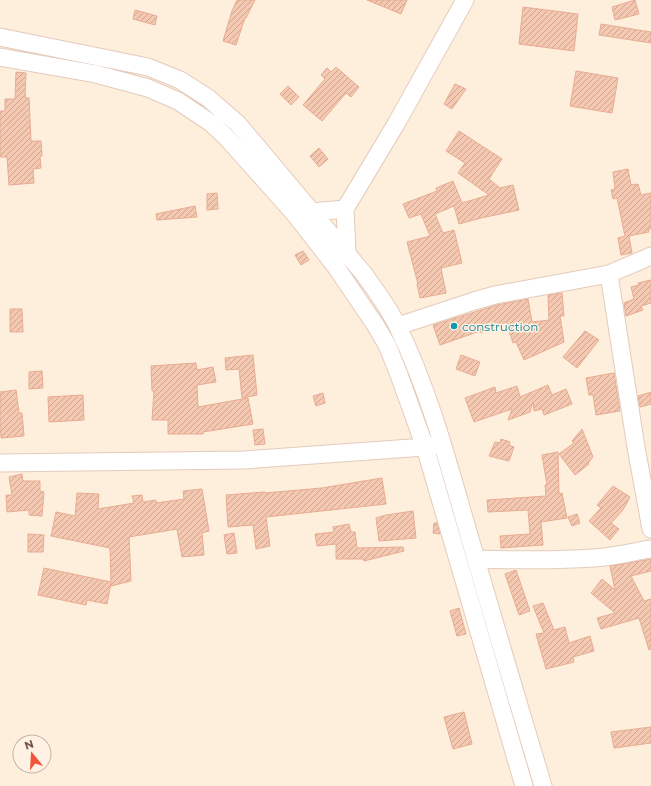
<svg xmlns="http://www.w3.org/2000/svg" width="651" height="786" font-family="Montserrat,sans-serif">
	<style>
		.building { fill: url(#building-hatch); stroke: #e8ac92 }
		.lines { fill: none; stroke-linecap: round; stroke-linejoin: round }
		.minor-casing { stroke: #e4cbbb; stroke-width: 19 }
		.minor { stroke: #fff; stroke-width: 17 }
		.culture-dot { fill: #0f9aa8; stroke: #fff2e4; stroke-width: 1.5 }
		.labels { text-anchor: middle; dominant-baseline: central; stroke-width: 3; stroke-linejoin: round; paint-order: stroke }
		.culture-label { font-size: 12px; fill: #0d838f; stroke: #fff2e4; text-anchor: start }
	</style>
	<defs>
		<pattern id="building-hatch" width="6" height="6" patternUnits="userSpaceOnUse"><rect width="6" height="6" fill="#f5c8b2"/><path d="M-1 1l2-2M0 6l6-6M5 7l2-2" fill="none" stroke="#cba592"/></pattern>
	</defs>
	<rect width="100%" height="100%" fill="#feeedc"/>
	<path class="building" d="M237,0H255L246,18H245L236,45L223,41L232,11Z
		M367,0H407L401,14Z
		M635,0L639,14L615,20L612,7Z
		M523,7L578,14L574,51L519,44Z
		M135,10L157,16L155,25L133,19Z
		M601,24L651,32V43L599,35Z
		M336,67L359,87L351,97L346,93L322,121L303,105L325,79L321,75L327,68L331,72Z
		M576,71L618,78L612,113L570,106Z
		M16,72L26,73L25,98H29L31,141H41L42,156H40L41,168L33,169L34,183L9,185L7,157H0V111H5V99H15Z
		M455,84L466,89L452,109L444,104Z
		M288,86L299,97L291,105L280,94Z
		M459,131L502,159L489,179L500,188L513,185L519,210L481,218L459,224L454,206L435,214L443,233L454,230L462,263L441,268L446,293L420,298L417,284H418L407,242L430,236L421,214L409,218L403,204L437,191L436,188L453,181L462,203L489,195L458,173L465,163L446,151Z
		M319,148L328,159L319,167L310,156Z
		M628,169L631,185L638,184L641,195L651,193V229H648L649,232L629,236L632,253L621,255L618,238L625,236L617,198L613,199L611,190L615,189L613,172Z
		M217,193L218,209L207,210V194Z
		M195,206L197,217L157,220L156,214Z
		M303,251L309,260L301,265L295,255Z
		M651,280V303L641,306L643,310L626,316L624,303L634,299L631,287L639,285L638,283Z
		M562,293L564,316H560L564,342L524,360L516,342L513,343L506,322L481,333L480,331L440,345L433,325L497,305L528,299L532,322L549,320L548,295Z
		M10,309H22L23,332H10Z
		M585,331L599,340L577,368L563,357Z
		M253,355L257,395L242,398L239,369L226,370L225,358Z
		M461,355L480,362L475,376L456,369Z
		M196,363L197,370L213,367L216,382L197,385L198,407L248,398L253,424L203,432V434H168V420H152L154,391H152L151,366Z
		M42,371L43,388L29,389V372Z
		M614,373L620,411L596,415L593,395H589L586,378Z
		M548,385L552,395L566,389L572,404L544,415L542,409L534,411L533,402L530,412L508,420L512,409L474,422L465,398L495,387L496,393L517,386L520,397Z
		M16,390L19,413H22L24,436L1,438V434H0V392Z
		M651,392V404L640,407L638,396Z
		M323,393L325,403L316,406L313,396Z
		M83,395L84,420L49,422L48,397Z
		M263,429L265,444L255,445L253,430Z
		M582,429L593,457L588,463L589,464L575,475L559,454L574,443L572,441Z
		M501,439L510,442L509,445L514,447L509,461L489,456L495,442L500,443Z
		M558,452L559,494L562,493L567,518L541,522L543,545L501,548L500,536L530,534L528,510L488,512L487,500L546,496L545,485H547L542,455Z
		M22,474L23,481H40V491L44,492L42,516L29,515V510L7,512L6,495H12L9,477Z
		M382,478L386,504L266,517L270,546L256,549L253,525L228,527L226,495L265,492V493L322,488Z
		M613,486L630,497L623,510L611,523L619,529L610,540L589,521L601,508L597,505Z
		M202,489L209,531L202,533L204,555L182,557L177,529L129,537L131,581L111,586V583L107,604L87,600L86,605L38,595L44,568L111,582L110,548L51,536L56,512L75,516L77,493L99,494L98,509L134,503L132,496L142,495L143,502L156,500V503L184,499L183,491Z
		M413,511L416,538L379,541L376,518L386,515Z
		M577,514L580,523L572,526L568,517Z
		M434,523H437L440,534L433,533Z
		M349,524L351,532H355L357,548L403,547L404,551L364,561L363,559H336V544L317,546L315,534L334,532L333,527Z
		M234,533L237,553L227,554L224,535Z
		M28,534L44,535L43,552H28Z
		M651,559V571L631,576L644,601L651,599V649L649,650L639,618L601,629L597,618L615,613L591,593L602,579L615,590L610,566Z
		M516,570L530,611L519,615L505,574Z
		M543,603L554,630L565,627L569,643L590,636L594,651L573,657L574,662L546,669L536,634L544,633L533,606Z
		M459,608L466,634L457,636L450,611Z
		M464,712L472,744L453,749L444,717Z
		M651,727V743L614,748L611,732Z"/>
	<g class="lines">
		<defs>
			<path id="minor" d="M0,37L148,67L180,80L208,98L238,124L364,274C376,291 389,308 398,327C431,395 450,470 471,542C494,623 519,705 543,786
				M0,57L96,74L148,88L178,101L211,123L226,137L294,213L336,267L376,326L387,345L398,372L425,447L524,786
				M312,212L345,209
				M347,253L345,209L396,124L465,0
				M609,274L636,447L651,529
				M398,326L474,301L495,295L609,274L651,256
				M0,463L244,460L425,447L435,445
				M476,559C515,560 554,561 593,558C613,557 632,552 651,549"/>
		</defs>
		<use href="#minor" class="minor-casing"/>
		<use href="#minor" class="minor"/>
	</g>
	<circle class="culture-dot" cx="454" cy="326" r="4"/>
	<g class="labels">
		<g class="culture-label">
			<text x="462" y="326">construction</text>
		</g>
	</g>
	<g transform="translate(32 754) rotate(342)"><circle r="19" fill="#fff2e4" stroke="#c7b2a4"/>
	<path d="M0-3L7 15L0 10L-7 15Z" fill="#f15438"/>
	<text y="-6" font-size="11" font-weight="bold" text-anchor="middle" fill="#745244">N</text>
	</g>
</svg>
